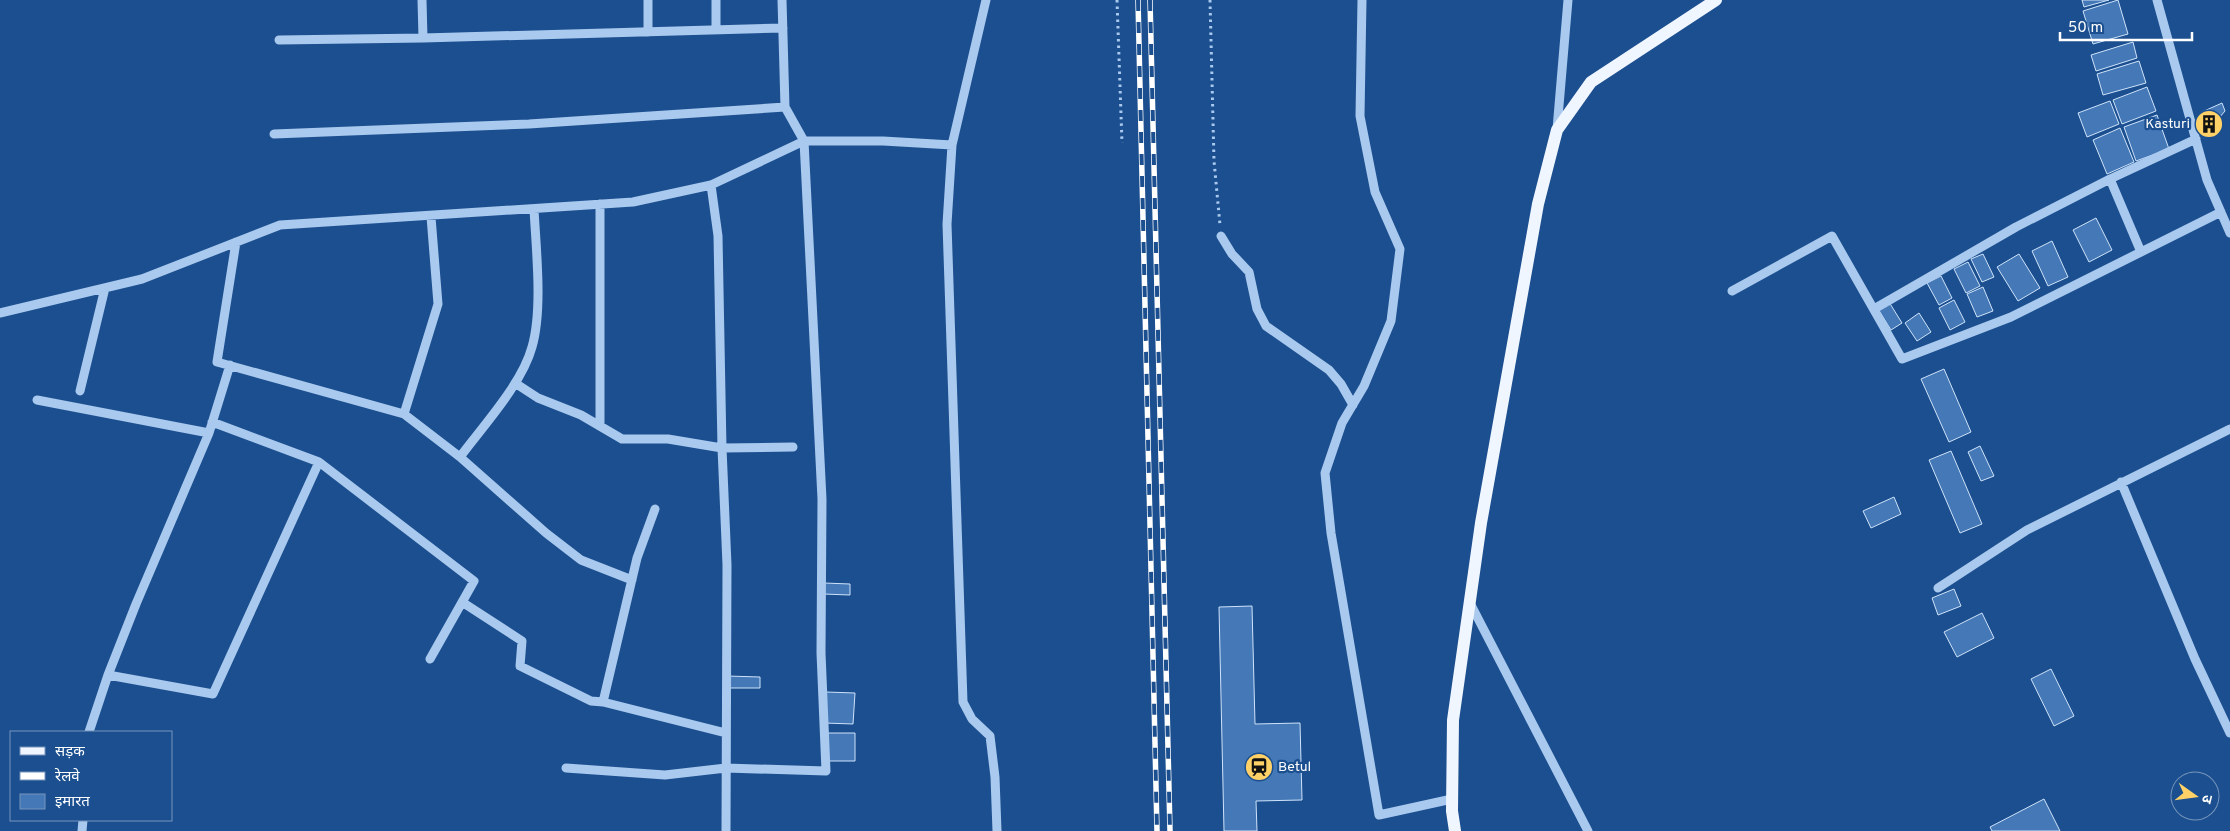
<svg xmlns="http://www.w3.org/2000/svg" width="2230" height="831" font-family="Overpass,'Noto Sans Devanagari',sans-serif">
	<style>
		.building { fill: #4478b7; stroke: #cfe3fa }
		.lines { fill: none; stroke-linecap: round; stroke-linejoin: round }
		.path { stroke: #a9c9ee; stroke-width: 3; stroke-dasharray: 2.5 4; stroke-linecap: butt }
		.minor { stroke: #a9c9ee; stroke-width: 9 }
		.major { stroke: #f0f6ff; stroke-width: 12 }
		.rail-casing { stroke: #fff; stroke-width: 5.5 }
		.rail { stroke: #1b4f8f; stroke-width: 4; stroke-dasharray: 11; stroke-linecap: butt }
		.labels { text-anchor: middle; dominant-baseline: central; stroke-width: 4.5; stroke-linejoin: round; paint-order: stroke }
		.poi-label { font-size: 14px; fill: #fff; stroke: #1b4f8f; text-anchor: end }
	</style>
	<rect width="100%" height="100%" fill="#1b4f8f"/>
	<path class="building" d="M2082,0H2109L2084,7Z
		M2118,0L2128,34L2093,44L2083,11Z
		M2133,42L2137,58L2096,71L2091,55Z
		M2139,61L2146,83L2103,95L2097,74Z
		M2147,87L2156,111L2122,124L2113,100Z
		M2110,101L2119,124L2087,137L2078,113Z
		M2222,103L2225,111L2207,132L2202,112Z
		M2157,115L2169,149L2136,161L2124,127Z
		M2120,128L2134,162L2107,174L2093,140Z
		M2096,218L2112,250L2089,262L2073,230Z
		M2052,241L2068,277L2048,286L2032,251Z
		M1983,254L1994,277L1982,282L1971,259Z
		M2019,254L2040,288L2018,301L1997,267Z
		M1968,262L1980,286L1966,293L1954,269Z
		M1941,276L1952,298L1939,305L1927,283Z
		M1983,287L1993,311L1977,317L1967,294Z
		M1954,300L1965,322L1950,330L1939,308Z
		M1889,302L1902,323L1891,330L1878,309Z
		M1919,313L1931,332L1917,341L1905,323Z
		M1944,369L1971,432L1949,442L1921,379Z
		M1980,446L1994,476L1981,481L1968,452Z
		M1951,451L1982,524L1960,533L1929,460Z
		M1894,497L1901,514L1871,528L1863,511Z
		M824,583L850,584V595L823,594Z
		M1954,589L1961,606L1938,615L1932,598Z
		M1252,606L1255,724L1300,723L1302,800L1256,801L1257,831H1224L1219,607Z
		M1982,613L1994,638L1957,657L1944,632Z
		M2051,669L2074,716L2054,726L2031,679Z
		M727,676L760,677V688H727Z
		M826,692L855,693L853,724L824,723Z
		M828,733H855V761H828Z
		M2044,799L2060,831H1992L1990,827Z"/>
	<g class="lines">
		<path class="path" d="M1117,0L1122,143
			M1210,0L1214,161L1220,225"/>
		<path class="minor" d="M422,0L423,38L783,28
			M648,0V32
			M716,0V30
			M986,0L952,145L947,224L963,702L972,719L990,736L995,777L997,831
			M1362,0L1360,116L1375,192L1400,249L1391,321L1364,386L1342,423L1325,473L1331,533L1379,815L1452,799
			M2157,0L2207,180L2230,233
			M279,40L423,38
			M1557,129L1568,0
			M274,134L529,124L785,107
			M2110,179L2196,139
			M711,185L718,236L722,448L727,565L726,831
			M600,204V426
			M534,209C536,249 543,309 532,347C522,384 483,426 460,457L546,533L581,560L632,580
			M1221,236L1232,254L1249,272L1257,309L1266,326L1329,370L1341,384L1353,405
			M236,242L217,362L404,414L460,457
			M1732,291L1832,236L1902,359L2011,317L2221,212
			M1874,309L2016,227L2110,179L2141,252
			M0,313L142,279L280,225L633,202L711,185L804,141H883L952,145
			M515,383L538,398L581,415L622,439H668L722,448L793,447
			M80,391L105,288
			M37,400L209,433
			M404,414L438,304L431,217
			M319,462L474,581L430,659
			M2121,482L2195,659L2230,733
			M655,509L637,558L603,702L726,733
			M1938,588L2027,530L2230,429
			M462,602L522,641L520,666L591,701L603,702
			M1470,603L1588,831
			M108,675L213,694L319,462L212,422
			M89,732L108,675L136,604L209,433L230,365
			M566,768L665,775L726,768L826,771L821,653L822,499L804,141L785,107L782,0
			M82,831L83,820"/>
		<path class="major" d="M1455,831L1452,811L1453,720L1481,523L1538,204L1557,130L1591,82L1716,0"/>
		<defs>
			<path id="rail" d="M1138,0L1157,831
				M1150,0L1170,831"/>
		</defs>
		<use href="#rail" class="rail-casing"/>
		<use href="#rail" class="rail"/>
	</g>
	<defs>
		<symbol id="building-disc" viewBox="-11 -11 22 22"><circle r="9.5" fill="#ffd166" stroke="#1b4f8f"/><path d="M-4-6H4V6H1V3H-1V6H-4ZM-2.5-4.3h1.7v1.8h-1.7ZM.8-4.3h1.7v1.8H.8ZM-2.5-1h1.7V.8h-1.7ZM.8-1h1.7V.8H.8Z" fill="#111"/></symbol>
		<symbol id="station-disc" viewBox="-11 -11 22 22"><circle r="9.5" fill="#ffd166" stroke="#1b4f8f"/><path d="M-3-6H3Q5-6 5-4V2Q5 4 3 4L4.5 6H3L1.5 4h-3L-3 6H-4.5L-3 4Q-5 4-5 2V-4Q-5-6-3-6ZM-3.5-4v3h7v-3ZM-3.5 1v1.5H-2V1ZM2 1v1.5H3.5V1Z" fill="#111"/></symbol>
	</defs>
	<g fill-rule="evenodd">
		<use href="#building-disc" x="2193" y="108" width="32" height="32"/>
		<use href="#station-disc" x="1243" y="751" width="32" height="32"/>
	</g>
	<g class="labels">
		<g class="poi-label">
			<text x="2190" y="124">Kasturi</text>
			<text x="1278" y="767" text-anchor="start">Betul</text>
		</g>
	</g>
	<rect x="10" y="731" width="162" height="90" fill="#1b4f8f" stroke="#7695bc"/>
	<rect x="20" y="747" width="25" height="8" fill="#f0f6ff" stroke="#7695bc"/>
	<text x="55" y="756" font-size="15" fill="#ffffff">सड़क</text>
	<rect x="20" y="772" width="25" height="8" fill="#ffffff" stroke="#7695bc"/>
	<text x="55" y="781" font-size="15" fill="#ffffff">रेलवे</text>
	<rect x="20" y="794" width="25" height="15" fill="#4478b7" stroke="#7695bc"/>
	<text x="55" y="806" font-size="15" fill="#ffffff">इमारत</text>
	<g transform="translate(2195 796) rotate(104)"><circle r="24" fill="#1b4f8f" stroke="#7695bc"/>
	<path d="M0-4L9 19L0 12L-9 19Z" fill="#ffd166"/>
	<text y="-8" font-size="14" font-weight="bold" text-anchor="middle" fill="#ffffff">उ</text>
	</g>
	<path d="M2060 32v8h132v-8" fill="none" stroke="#ffffff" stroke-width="2.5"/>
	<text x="2068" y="32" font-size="15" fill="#ffffff" stroke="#1b4f8f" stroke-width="4" paint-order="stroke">50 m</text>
</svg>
